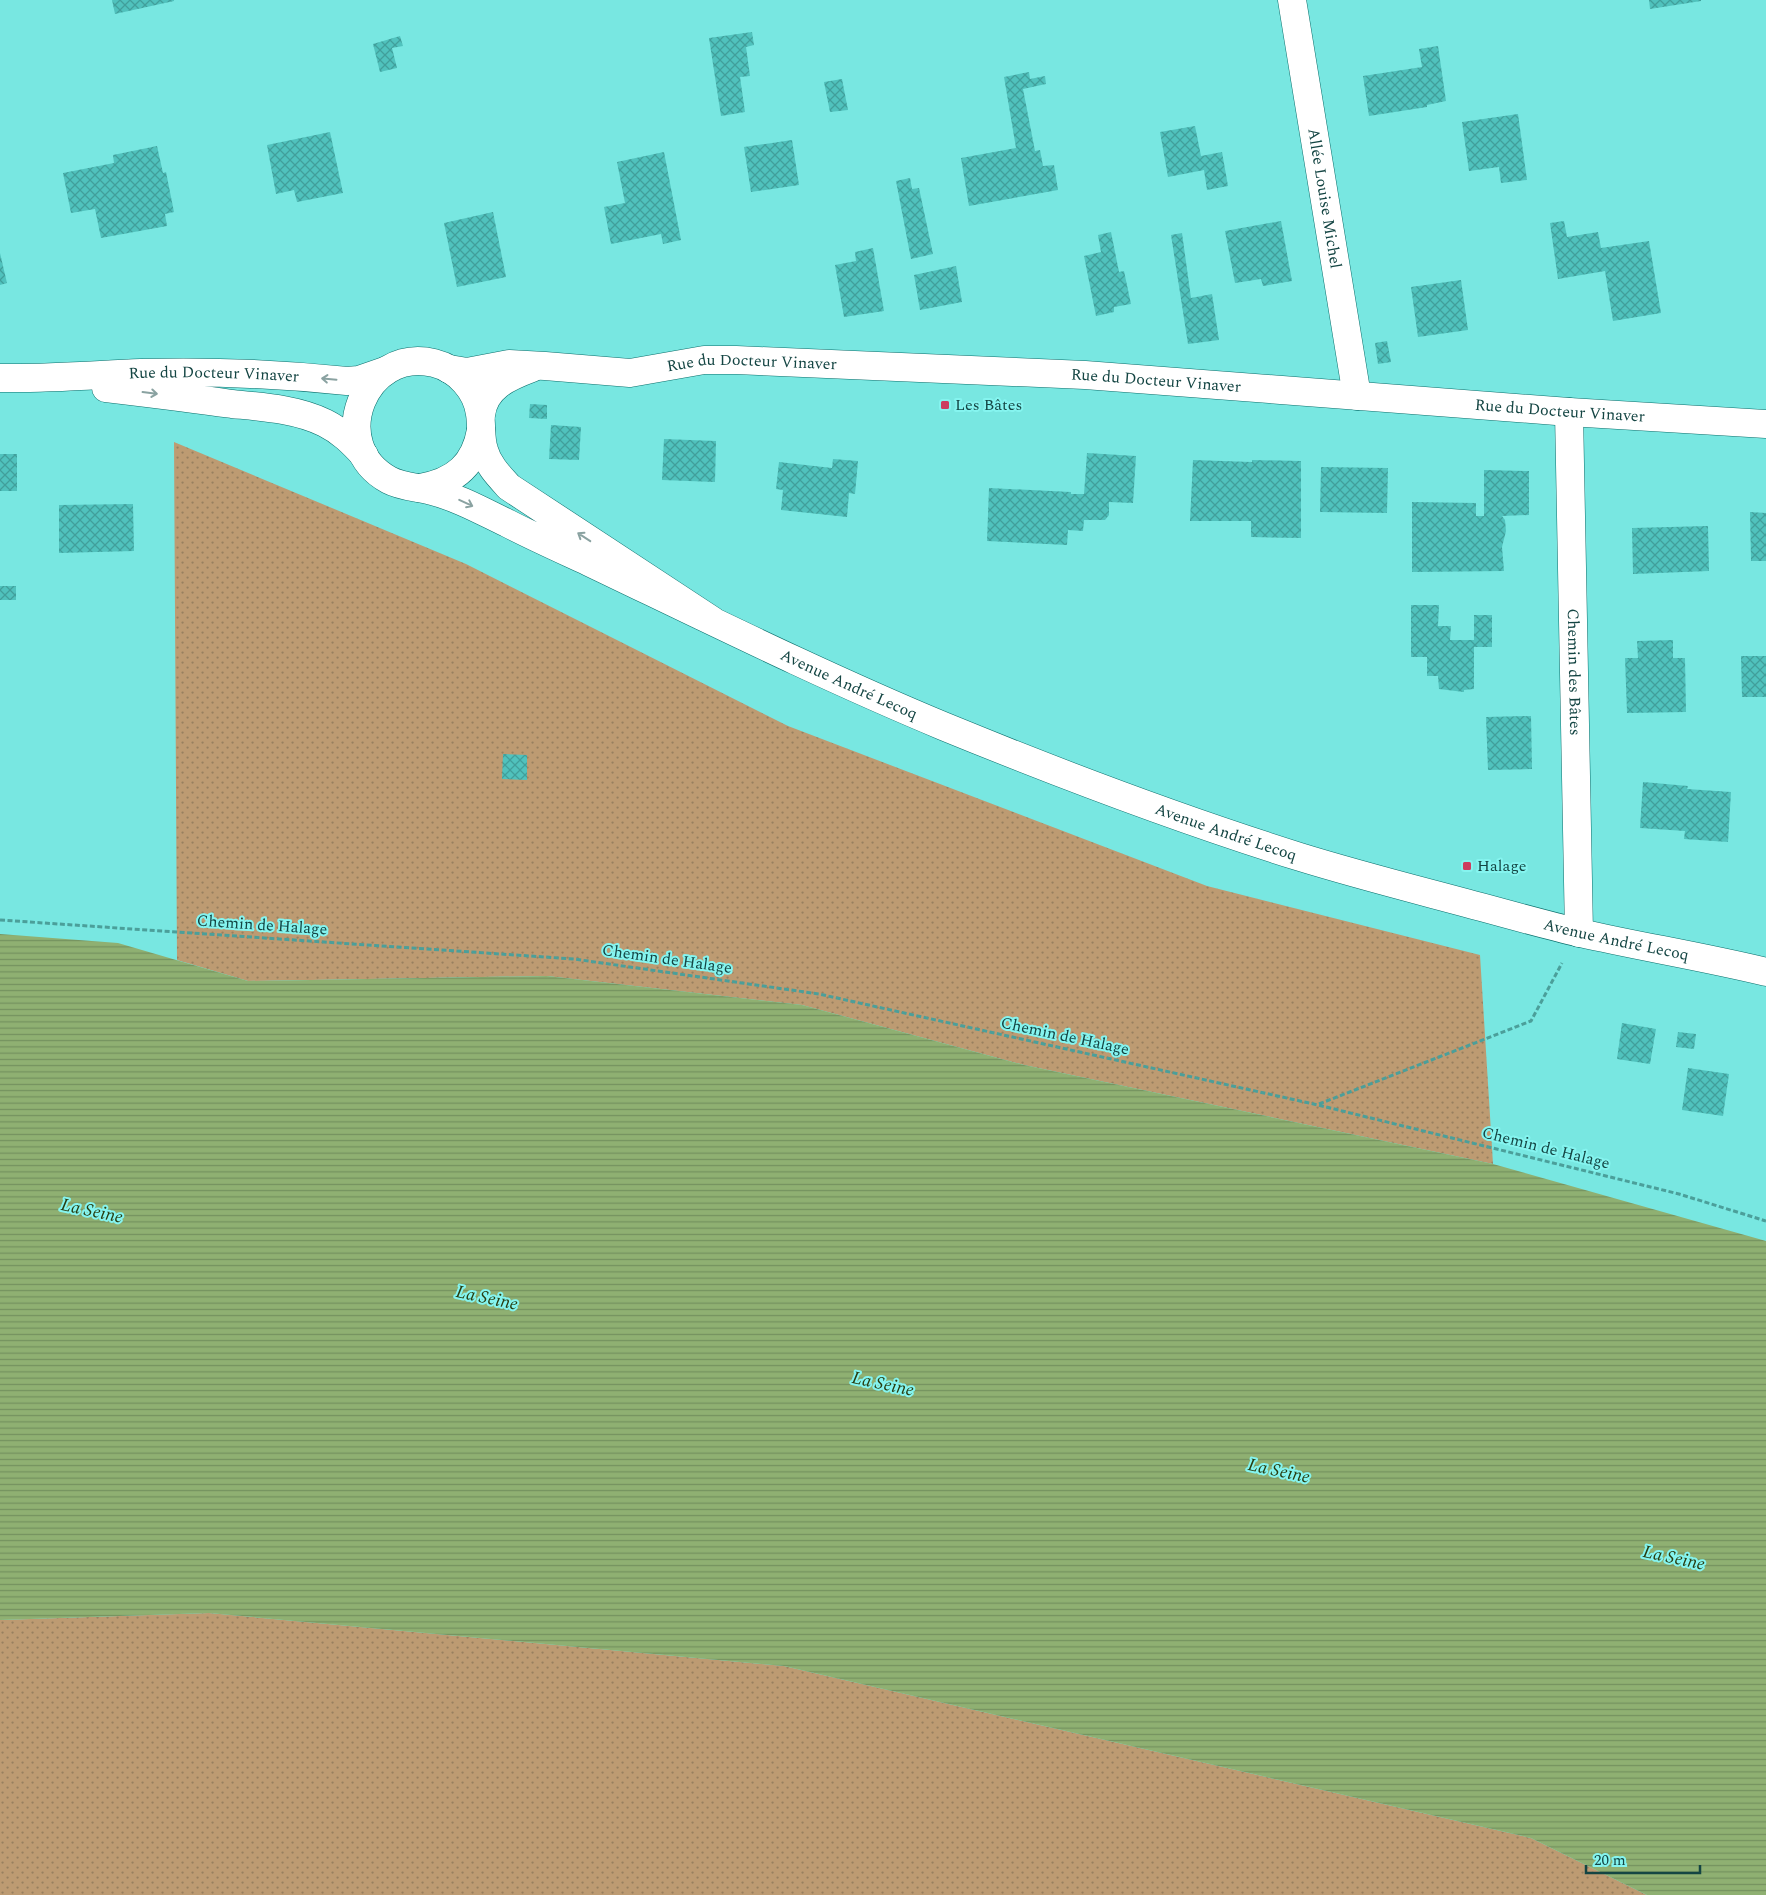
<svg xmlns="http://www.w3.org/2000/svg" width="1766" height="1895" font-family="Spectral,serif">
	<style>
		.grass { fill: url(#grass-dots) }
		.water { fill: url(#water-rules) }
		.building { fill: url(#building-cross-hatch) }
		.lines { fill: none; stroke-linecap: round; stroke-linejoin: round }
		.street-casing { stroke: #0b6f6c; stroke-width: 29 }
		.secondary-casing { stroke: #0b6f6c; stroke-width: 29 }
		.path { stroke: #4b9f9a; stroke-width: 3; stroke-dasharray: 5 2.5; stroke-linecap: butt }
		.street { stroke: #fff; stroke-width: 28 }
		.secondary { stroke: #fff; stroke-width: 28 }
		.oneway { stroke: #8aa2a1 }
		.poi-dot { fill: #cd3d5f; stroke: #85f4ef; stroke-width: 2 }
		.labels { text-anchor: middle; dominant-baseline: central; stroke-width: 4; stroke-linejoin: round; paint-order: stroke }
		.street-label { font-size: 16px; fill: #144543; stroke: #85f4ef }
		.poi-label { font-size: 16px; fill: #144543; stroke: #85f4ef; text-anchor: start }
		.water-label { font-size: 18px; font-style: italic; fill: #283d10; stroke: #85f4ef }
	</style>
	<defs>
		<pattern id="grass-dots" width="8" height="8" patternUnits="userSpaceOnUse" patternTransform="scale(1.25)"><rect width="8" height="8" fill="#bd9b72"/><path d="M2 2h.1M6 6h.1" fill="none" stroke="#98805f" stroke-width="1.8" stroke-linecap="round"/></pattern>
		<pattern id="water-rules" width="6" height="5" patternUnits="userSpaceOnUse" patternTransform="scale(1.25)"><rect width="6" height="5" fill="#8fb072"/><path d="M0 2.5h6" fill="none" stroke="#74915f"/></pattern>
		<pattern id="building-cross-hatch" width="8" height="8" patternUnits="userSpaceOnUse" patternTransform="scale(1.25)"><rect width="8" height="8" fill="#50c2bd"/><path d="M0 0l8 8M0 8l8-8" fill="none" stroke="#419f9b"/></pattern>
	</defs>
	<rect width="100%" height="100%" fill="#78e7e1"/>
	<path class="grass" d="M174,442L466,564L788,726L1207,886L1480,955L1493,1164L1024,1065L802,1005L547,976L248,981L177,960Z
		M209,1613L784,1666L1531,1838L1647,1895H0V1620Z"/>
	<path class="water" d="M0,934L118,943L248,981L547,976L802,1005L1024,1065L1493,1164L1766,1241V1895H1647L1531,1838L784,1666L209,1613L0,1620Z"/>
	<path class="building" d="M112,0H174V1L115,14Z
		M1649,0H1701V1L1650,9Z
		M752,32L754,45L746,47L750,76L740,77L745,112L721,116L709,38Z
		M400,36L403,46L392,48L397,68L380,72L373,44Z
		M1438,46L1446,101L1427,105V107L1369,116L1363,76L1422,67L1419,49Z
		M1029,72L1030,79L1045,76L1046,84L1023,89L1035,151L1040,150L1043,166L1054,165L1058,190L969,206L961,158L1016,148L1004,77Z
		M842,79L848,110L830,112L824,82Z
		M1518,114L1527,180L1501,183L1499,167L1469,171L1462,122Z
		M1195,126L1201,156L1222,152L1228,186L1207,190L1204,170L1168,177L1160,132Z
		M330,132L343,193L297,202L294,190L276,194L267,145Z
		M792,140L799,185L751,192L744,147Z
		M157,146L163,173L166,172L174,212L165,214L167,226L101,238L95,209L71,213L63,173L114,163L113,155Z
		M664,152L681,240L663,244L661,234L611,244L604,207L625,203L617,162Z
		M910,178L912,189L919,188L933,254L911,259L896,181Z
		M493,212L506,277L457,287L444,223Z
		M1281,221L1292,281L1263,286L1261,279L1235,283L1225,231Z
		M1564,221L1567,237L1598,232L1601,248L1649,241L1661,313L1613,321L1605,271L1558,279L1550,223Z
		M1111,232L1119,272L1124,271L1131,304L1114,307V312L1096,316L1084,256L1101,252L1098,235Z
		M1182,233L1191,298L1212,294L1219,340L1188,344L1171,235Z
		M873,248L884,311L844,317L835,265L856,261L855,252Z
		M0,253L7,283L0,285Z
		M956,266L962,302L920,310L914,275Z
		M1461,280L1468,330L1418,337L1411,287Z
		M1387,341L1391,362L1378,364L1375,343Z
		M530,404L547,405V419L529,418Z
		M551,425L581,427L579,460L549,459Z
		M664,439L716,441L715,482L662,480Z
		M1087,453L1136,456L1133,503L1109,502V515L1105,520H1084L1083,531L1068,530L1067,545L987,541L989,488L1071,492V494H1084Z
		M0,454H17V491H0Z
		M833,459L858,461L855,494L849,493L847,517L781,510L783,490L776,489L779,462L832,468Z
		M1193,460L1252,462V460L1301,461V538L1251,537V521H1190Z
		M1321,467L1388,468L1387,513L1320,512Z
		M1484,470L1529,471V515L1502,516L1505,520L1506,531L1502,547L1504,571L1412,572V502L1476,503V516H1484Z
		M133,504L134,551L59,553V505Z
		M1750,512L1766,513V561H1751Z
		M1708,526L1709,571L1633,574L1632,528Z
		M0,586H16V600H0Z
		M1411,605H1439L1438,626H1451L1450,640H1474V615H1492V647H1474V689L1464,690V692L1439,689L1438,676H1427V657H1411Z
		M1673,640V658H1685L1686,712L1627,713L1625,658H1638L1637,641Z
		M1741,656H1766V697H1742Z
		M1531,716L1532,769L1488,770L1486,717Z
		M503,754L527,755V780L502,779Z
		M1643,782L1688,786L1687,789L1731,792L1728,842L1684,839L1685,831L1640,828Z
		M1622,1023L1656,1029L1650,1064L1617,1059Z
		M1678,1032L1696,1034L1694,1049L1676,1047Z
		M1688,1068L1729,1074L1723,1116L1682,1110Z"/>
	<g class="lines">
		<defs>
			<g id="street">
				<path id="s1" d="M1292,0L1357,396"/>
				<path id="s2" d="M449,369L467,372L509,364L545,366L630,373L704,360H736L1085,375L1569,412L1766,424"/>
				<path id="s3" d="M1569,412L1579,933"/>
				<path d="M481,415C484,387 508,377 532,368"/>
			</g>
			<g id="secondary">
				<path id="s4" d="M0,378C47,379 94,375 141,373C209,371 279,374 347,381L359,380L385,371"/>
				<path d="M106,388C148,393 190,398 232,404C262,407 297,409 325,423C341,431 352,442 364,455"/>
				<path d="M420,488C455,482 475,465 481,430"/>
				<path id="s5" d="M713,621L509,487C499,476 488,465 484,450C480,438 482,426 480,414C477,390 458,369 434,363C364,346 325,445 389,480C402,487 418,487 432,491C459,498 482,511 507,523C534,537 561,549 589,562C706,618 823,676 943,726C1060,774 1179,819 1300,857C1355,874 1410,888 1466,903C1504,913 1542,924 1580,933C1642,947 1704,957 1766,972"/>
			</g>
		</defs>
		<use href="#street" class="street-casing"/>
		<use href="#secondary" class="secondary-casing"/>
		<path class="path" d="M0,920L574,959L819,994L1318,1105L1679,1194L1766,1221
			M1319,1104L1531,1021L1562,963"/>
		<use href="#street" class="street"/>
		<use href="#secondary" class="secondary"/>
	</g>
	<defs><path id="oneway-shaft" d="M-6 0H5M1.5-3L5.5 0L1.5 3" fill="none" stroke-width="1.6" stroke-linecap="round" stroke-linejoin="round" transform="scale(1.25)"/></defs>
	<g class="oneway">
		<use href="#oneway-shaft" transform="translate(329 379) rotate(-175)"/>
		<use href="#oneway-shaft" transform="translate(150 393) rotate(7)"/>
		<use href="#oneway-shaft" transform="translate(466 503) rotate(25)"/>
		<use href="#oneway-shaft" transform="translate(584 537) rotate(-147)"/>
	</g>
	<g class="poi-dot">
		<rect x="940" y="400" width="10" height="10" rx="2.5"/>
		<rect x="1462" y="861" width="10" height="10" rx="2.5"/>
	</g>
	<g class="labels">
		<g class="street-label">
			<text stroke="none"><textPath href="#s1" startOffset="201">Allée Louise Michel</textPath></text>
			<text stroke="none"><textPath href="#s2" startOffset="305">Rue du Docteur Vinaver</textPath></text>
			<text stroke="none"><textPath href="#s4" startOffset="214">Rue du Docteur Vinaver</textPath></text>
			<text stroke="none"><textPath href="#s2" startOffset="710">Rue du Docteur Vinaver</textPath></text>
			<text stroke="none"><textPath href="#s2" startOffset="1115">Rue du Docteur Vinaver</textPath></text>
			<text stroke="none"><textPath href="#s3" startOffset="260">Chemin des Bâtes</textPath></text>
			<text stroke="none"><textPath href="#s5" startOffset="1084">Avenue André Lecoq</textPath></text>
			<text stroke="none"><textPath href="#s5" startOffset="1489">Avenue André Lecoq</textPath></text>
			<text transform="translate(262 925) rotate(4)">Chemin de Halage</text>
			<text stroke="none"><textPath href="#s5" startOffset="1894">Avenue André Lecoq</textPath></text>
			<text transform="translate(667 959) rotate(8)">Chemin de Halage</text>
			<text transform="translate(1065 1036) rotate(12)">Chemin de Halage</text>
			<text transform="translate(1546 1148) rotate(14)">Chemin de Halage</text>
		</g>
		<g class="poi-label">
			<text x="955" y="405">Les Bâtes</text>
			<text x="1477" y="866">Halage</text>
		</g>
		<g class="water-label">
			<text transform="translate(92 1211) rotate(12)">La Seine</text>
			<text transform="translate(487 1298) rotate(12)">La Seine</text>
			<text transform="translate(883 1384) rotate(12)">La Seine</text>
			<text transform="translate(1279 1471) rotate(12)">La Seine</text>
			<text transform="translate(1674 1558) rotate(12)">La Seine</text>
		</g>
	</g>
	<path d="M1586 1865v8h114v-8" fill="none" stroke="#144543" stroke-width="2.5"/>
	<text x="1594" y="1865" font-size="15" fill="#144543" stroke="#85f4ef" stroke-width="4" paint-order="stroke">20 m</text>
</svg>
